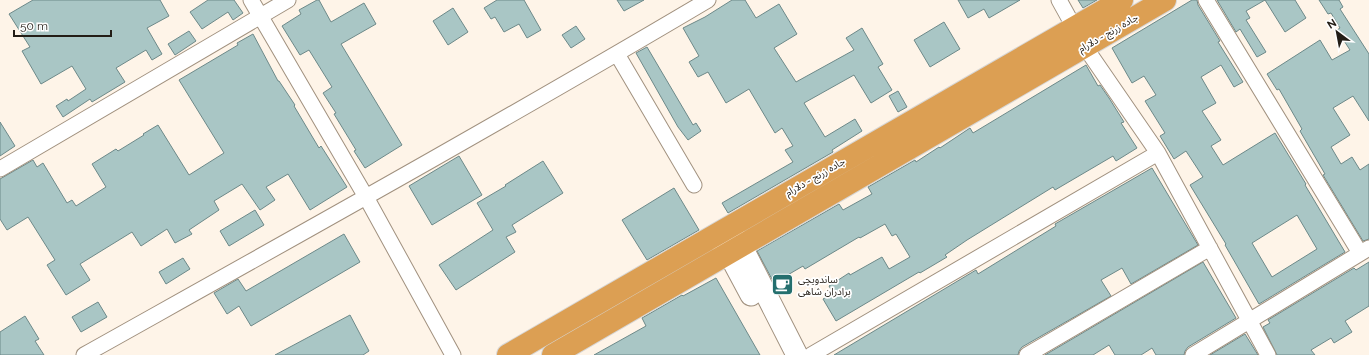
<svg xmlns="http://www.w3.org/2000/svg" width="1369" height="355" font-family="Raleway,'Noto Sans Arabic',sans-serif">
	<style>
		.building { fill: #a9c6c5; stroke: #6d8989; fill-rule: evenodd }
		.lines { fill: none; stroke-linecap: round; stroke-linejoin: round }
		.street-casing { stroke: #a1917f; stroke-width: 17 }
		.secondary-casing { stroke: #a1917f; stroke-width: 23 }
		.highway-casing { stroke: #d7d6d5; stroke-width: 24 }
		.street { stroke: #fff; stroke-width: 15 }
		.secondary { stroke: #fff; stroke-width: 21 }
		.highway { stroke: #dc9f53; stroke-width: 22 }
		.labels { text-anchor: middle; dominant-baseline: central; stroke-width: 3.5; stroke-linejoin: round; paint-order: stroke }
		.street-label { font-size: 10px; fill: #231d16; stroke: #fff }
		.poi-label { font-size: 10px; fill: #231d16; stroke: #fff; text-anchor: start }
	</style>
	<rect width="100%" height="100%" fill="#fef4e8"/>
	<path class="building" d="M33,0H160L169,16L147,28L162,54L152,60L146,50L116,68L125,82L92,102L90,99L63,117L56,106L67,99L68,101L86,89L72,66L41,84L22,51L30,47L9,14Z
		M208,0H234L243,13L233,20L228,12L202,29L190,12Z
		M317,0H319L331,22L364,3L376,24L341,44L402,145L365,168L354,151L356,150L334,114L336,113L323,93L332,87L309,50L300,55L282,26L301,14L299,10Z
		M497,0H524L541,30L527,38L519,24L504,32L495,17L491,19L484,8Z
		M617,0H644L624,11Z
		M732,0H745L756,18L779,4L797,34L774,48L796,82L854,50L846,38L862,28L883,64L878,67L892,90L871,103L854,75L804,103L825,137L855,119L862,131L832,150L833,152L728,213L722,203L793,162L785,150L793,146L782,128L775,133L749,89L726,103L708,72L698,77L689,62L699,56L683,28L705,17Z
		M958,0H1020L989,18L984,9L968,18Z
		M1078,0H1097L1083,8Z
		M1192,0H1197L1198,5L1220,41L1218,42L1243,82L1234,87L1221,65L1201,77L1216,103L1202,111L1221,140L1211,146L1223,165L1275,133L1306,184L1305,185L1345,252L1259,304L1225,245L1226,244L1190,185L1203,177L1186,151L1174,159L1160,136L1165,133L1145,101L1156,95L1144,76L1132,83L1112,48ZM1297,215L1317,249L1272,277L1252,243Z
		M1217,0H1265L1246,11L1250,18L1246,20L1266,52L1257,57L1240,29L1236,32Z
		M1265,0H1295L1306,18L1285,32Z
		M1319,0H1339L1343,7L1340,9L1369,54V121L1353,96L1333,108L1350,135L1331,147L1341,164L1352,157L1360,170L1369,164V239L1363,241L1323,175L1325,174L1300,131L1302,129L1279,89L1277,90L1267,74L1320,40L1332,60L1350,50L1337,30L1340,28L1331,13L1328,14Z
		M453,8L468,32L448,45L433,21Z
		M944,22L960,49L930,67L914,40Z
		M576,26L585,39L571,48L562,35Z
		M189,31L196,41L175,55L168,44Z
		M253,34L278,81H279L295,105L294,106L319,148L321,146L347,187L310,210L288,174L266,187L275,200L260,210L242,184L214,201L219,210L189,230L192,234L175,243L167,229L141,246L132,232L80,264L90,280L66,295L47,265L55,260L28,217L7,230L0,219V179L33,160L37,167L43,163L67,203L72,200L76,206L106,187L92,164L116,149L118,151L144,135L143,134L158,125L189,175L224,153L179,80L238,45L237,43Z
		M647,47L693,125L696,123L701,131L688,140L678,127L636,53Z
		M1086,65L1098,86L1100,85L1109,98L1124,122L1121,123L1137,148L1116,161L1113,156L1055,190L1053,187L967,240L945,255L947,257L920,273L919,272L836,321L823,299L833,293L829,286L849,273L850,275L882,257L889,269L910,257L896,234L892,236L885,224L860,238L859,237L805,269L803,266L774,283L757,251L839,204L843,210L872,194L868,187L915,160L916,162L939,147L940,148L970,128L973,133Z
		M898,91L907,107L898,112L889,96Z
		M0,122L15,146L0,156Z
		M459,156L482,195L432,225L409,186Z
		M543,161L563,193L512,225L516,232L506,237L515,252L456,290L439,265L493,230L477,203L506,186L505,185Z
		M1152,168L1198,245L1131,284L1122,268L1101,280L1111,296L1022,347L1019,351L1018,355H834L976,270L978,274L1056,226L1055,224Z
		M674,188L699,230L647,260L622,220Z
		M255,210L264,225L229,246L220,231Z
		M344,234L360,262L251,326L239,306L227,314L214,293L238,279L246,291Z
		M183,258L190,269L166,284L159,272Z
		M1203,262L1236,318L1188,347L1185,351L1184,355H1156L1152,348L1141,355H1115L1109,345L1093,355H1045Z
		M1369,262V306L1345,321L1352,332L1334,343L1331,338L1311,350L1315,355H1277L1263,327L1270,323L1268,320L1354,268L1356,270Z
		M716,278L760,355H594L646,326L642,318L682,295L683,296Z
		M98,302L107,317L81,332L72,317Z
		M350,315L369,351L363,355H275Z
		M25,316L39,339L35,341L44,355H0V332Z
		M1245,334L1258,355H1210Z"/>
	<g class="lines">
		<defs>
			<path id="street" d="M251,0L366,197L453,355
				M1059,0L1085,47L1158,153L1268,355
				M1206,0L1360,253
				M617,54L694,185
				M0,169L288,0
				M84,355C293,238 502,122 708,0
				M811,355L1158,153
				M1027,355L1210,248
				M1193,355L1369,248"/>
			<path id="secondary" d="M732,232L741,245L797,355
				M718,239L728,252L751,295"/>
			<path id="highway" d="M508,355L1122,0
				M553,355L1165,0"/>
		</defs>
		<use href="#street" class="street-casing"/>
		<use href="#secondary" class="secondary-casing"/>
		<use href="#highway" class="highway-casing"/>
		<use href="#street" class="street"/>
		<use href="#secondary" class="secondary"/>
		<use href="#highway" class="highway"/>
	</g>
	<defs>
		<symbol id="cafe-square" viewBox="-11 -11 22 22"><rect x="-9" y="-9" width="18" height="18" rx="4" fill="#246f6e" stroke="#fff"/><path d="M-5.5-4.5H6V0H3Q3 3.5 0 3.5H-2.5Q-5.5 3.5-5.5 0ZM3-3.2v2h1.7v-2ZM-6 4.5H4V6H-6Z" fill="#fff"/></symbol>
	</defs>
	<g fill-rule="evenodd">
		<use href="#cafe-square" x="770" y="272" width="25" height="25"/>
	</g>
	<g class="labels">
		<g class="street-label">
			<text transform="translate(1108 33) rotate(-30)">جاده زرنج - دلارام</text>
			<text transform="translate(815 177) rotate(-30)">جاده زرنج - دلارام</text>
		</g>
		<g class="poi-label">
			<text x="798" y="279">ساندویچی<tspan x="798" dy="12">برادران شاهی</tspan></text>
		</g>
	</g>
	<g transform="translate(1337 32) rotate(328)" stroke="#ffffff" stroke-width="3" paint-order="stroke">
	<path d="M0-3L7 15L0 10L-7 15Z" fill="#231d16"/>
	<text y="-6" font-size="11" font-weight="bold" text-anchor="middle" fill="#231d16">N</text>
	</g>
	<path d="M14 30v6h97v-6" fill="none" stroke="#231d16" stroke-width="2"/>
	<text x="20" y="30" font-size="12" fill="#231d16" stroke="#ffffff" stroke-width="3" paint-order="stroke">50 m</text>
</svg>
